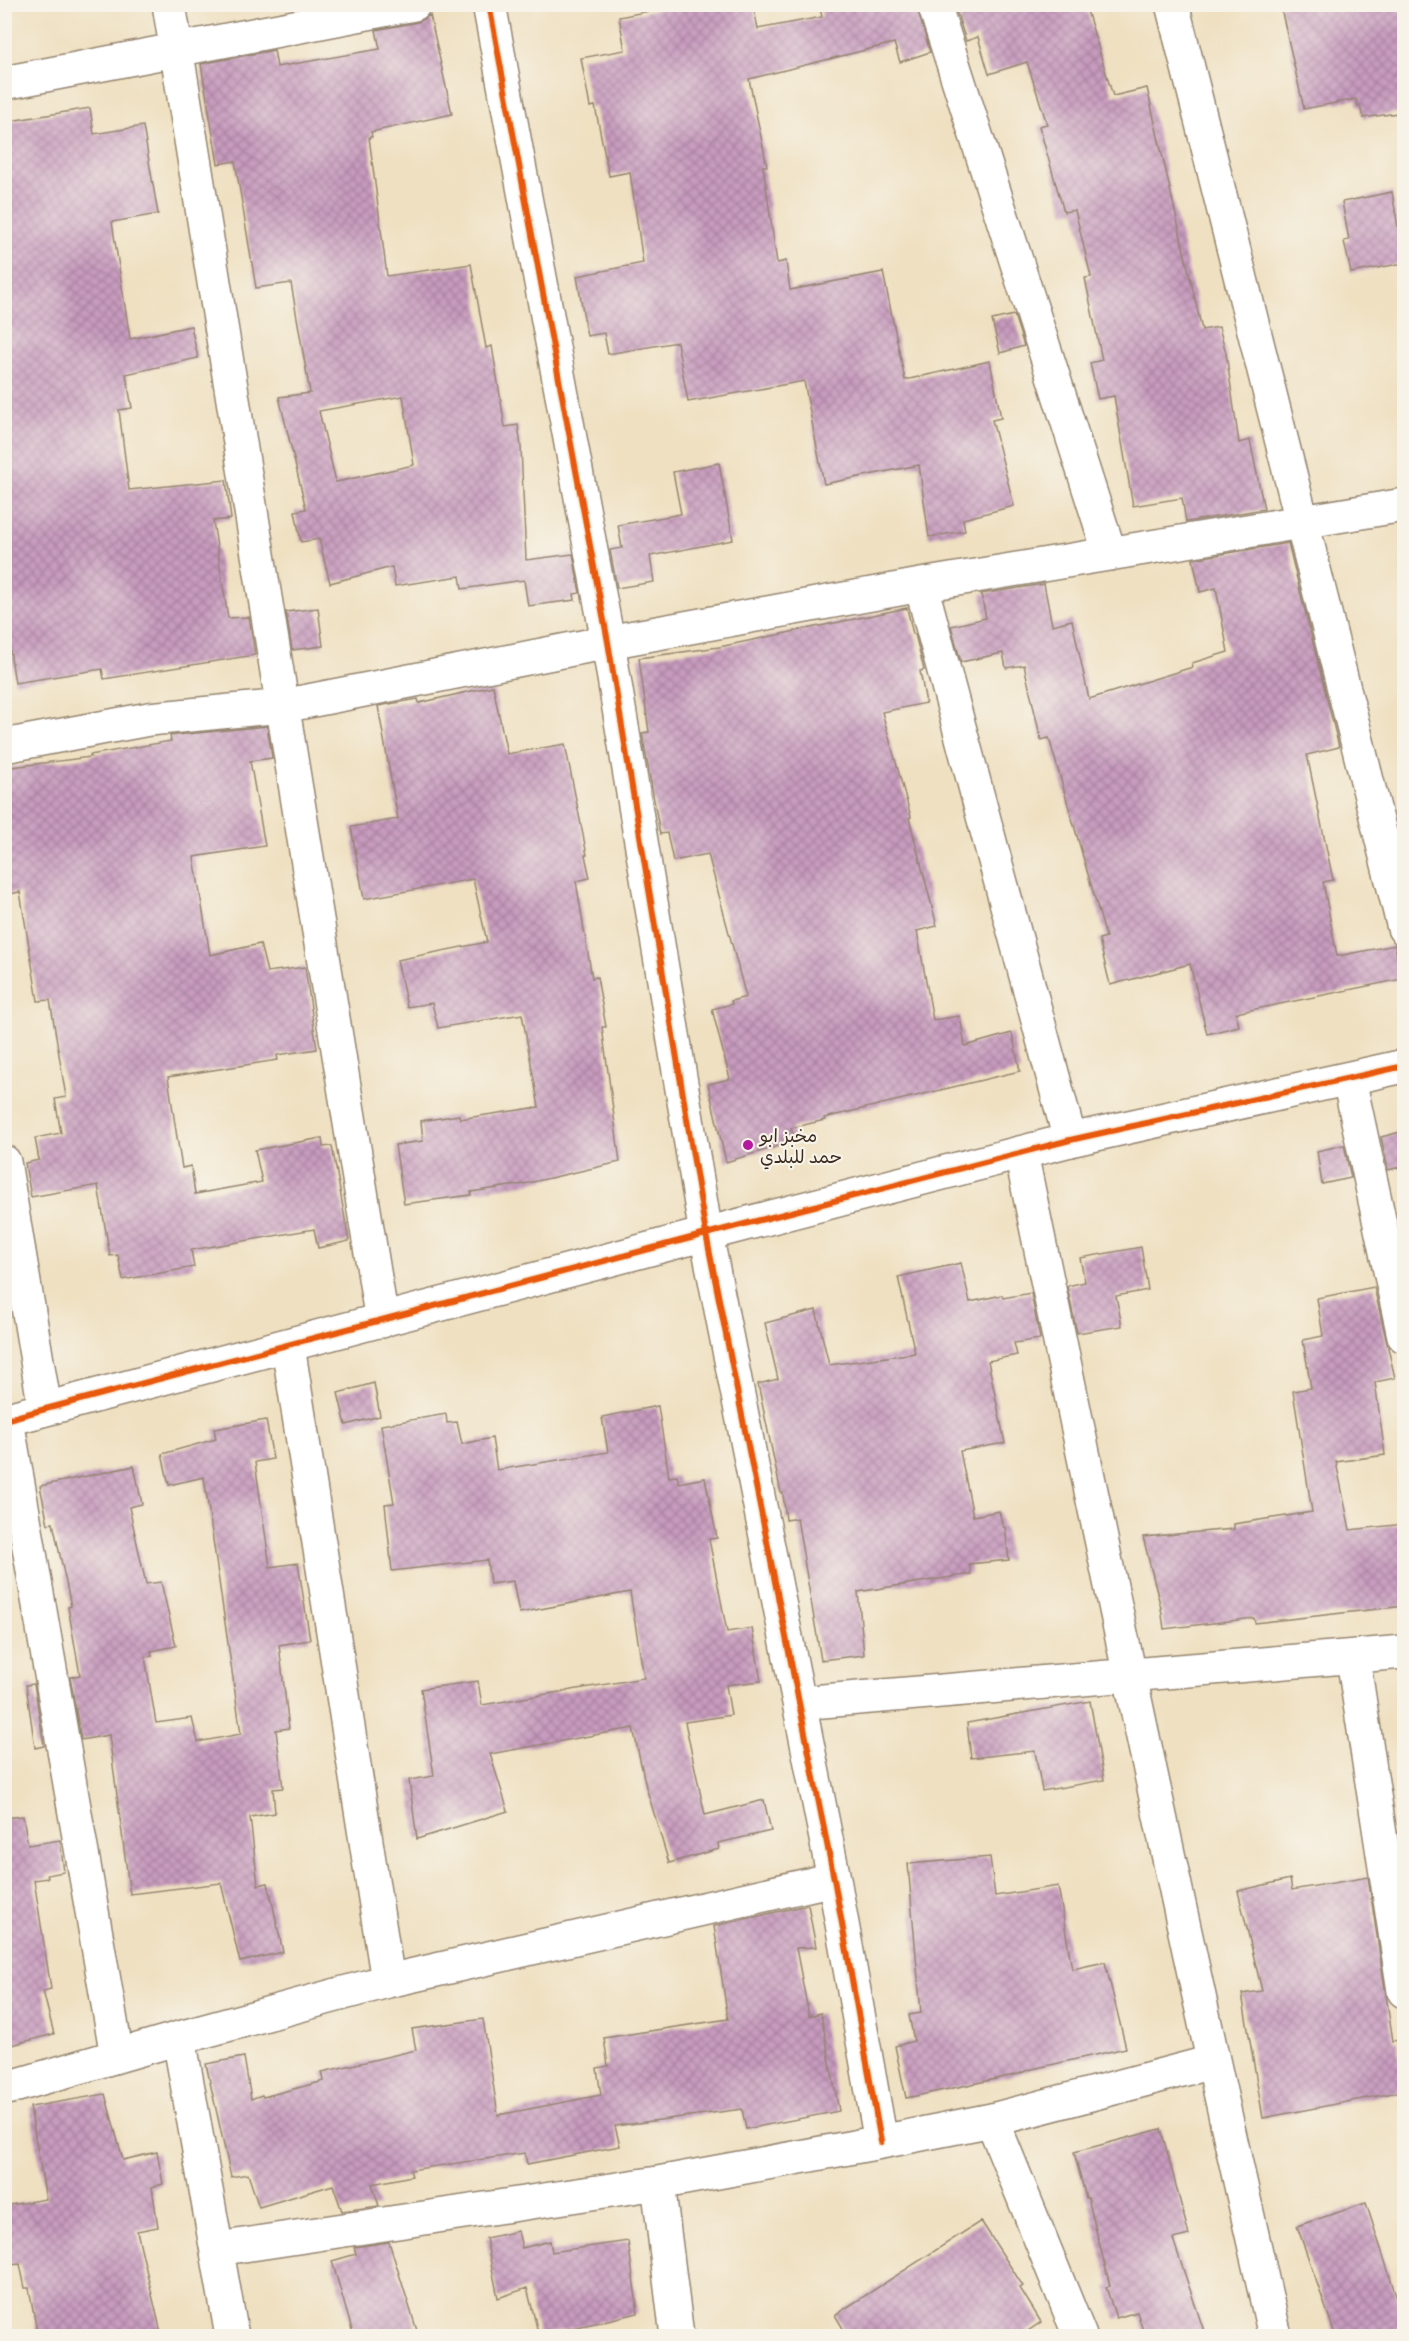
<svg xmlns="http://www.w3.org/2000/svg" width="1409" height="2341" font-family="'Patrick Hand','Playpen Sans Arabic',sans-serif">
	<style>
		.building { fill: url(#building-cross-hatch); fill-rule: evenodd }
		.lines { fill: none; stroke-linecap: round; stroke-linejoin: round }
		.minor-casing { stroke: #958570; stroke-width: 36 }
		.tertiary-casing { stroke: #958570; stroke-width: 36 }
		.minor { stroke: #fff; stroke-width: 33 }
		.tertiary { stroke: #fff; stroke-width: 33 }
		.cycleway-casing { stroke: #f7f3e8; stroke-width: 10 }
		.cycleway { stroke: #e8590c; stroke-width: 6 }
		.poi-dot { fill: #b5179e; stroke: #f7f3e8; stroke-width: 2 }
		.labels { text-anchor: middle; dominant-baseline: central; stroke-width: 4.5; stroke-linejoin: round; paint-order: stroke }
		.poi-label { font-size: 18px; fill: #3b2a1e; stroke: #f7f3e8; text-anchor: start }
	</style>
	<defs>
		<pattern id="building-cross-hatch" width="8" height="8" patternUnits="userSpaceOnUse" patternTransform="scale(1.5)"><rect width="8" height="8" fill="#c89bbf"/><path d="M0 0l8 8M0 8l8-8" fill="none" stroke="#a47f9b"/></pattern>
	</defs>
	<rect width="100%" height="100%" fill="#f7f3e8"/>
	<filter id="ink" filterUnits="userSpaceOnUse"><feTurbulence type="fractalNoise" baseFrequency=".0167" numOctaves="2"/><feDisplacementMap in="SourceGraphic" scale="12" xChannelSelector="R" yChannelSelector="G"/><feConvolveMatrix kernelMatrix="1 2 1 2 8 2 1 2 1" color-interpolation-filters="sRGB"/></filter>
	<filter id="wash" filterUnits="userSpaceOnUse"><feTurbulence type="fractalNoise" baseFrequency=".008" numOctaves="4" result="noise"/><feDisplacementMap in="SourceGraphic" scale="24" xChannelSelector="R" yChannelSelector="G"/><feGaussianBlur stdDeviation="1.35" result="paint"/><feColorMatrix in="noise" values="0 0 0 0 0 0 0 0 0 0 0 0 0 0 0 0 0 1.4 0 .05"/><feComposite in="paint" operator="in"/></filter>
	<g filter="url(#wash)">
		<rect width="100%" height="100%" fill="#efe0c1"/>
		<g id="blocks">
			<path class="building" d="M684,4H753L758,29L822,17L819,4H916L930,52L900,62L894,43L749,79L767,166H763L777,263L786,261L790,290L883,272L905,380L990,361L1001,418L992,420L1014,506L963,519L965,531L929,537L919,465L824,484L804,381L688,402L677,342L608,354L604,333L587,336L577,276L643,263L630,172L609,176L595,106L590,107L581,58L625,50L619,17Z
				M954,4H1085L1113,96L1147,88L1202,330L1219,327L1226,353L1239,443L1250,440L1264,509L1186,522L1182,498L1133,506L1114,396L1098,399L1090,363L1102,360L1085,278L1091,277L1075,210L1064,212L1039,126L1047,124L1027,62L989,74L978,37L966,41Z
				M1280,4H1404V112L1363,118L1360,106H1358L1356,99L1304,109Z
				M430,15L452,114L371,132L372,137H369L387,276L471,264L486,348L492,346L505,427L518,425L521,447L526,560L573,554L580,593L574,594L575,600L528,606L524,580L462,589L460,576L395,586L392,567L330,583L319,539L301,542L295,511L306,509L279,397L310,393L291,283L256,288L235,161L218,164L201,64L274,50L277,67L380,49L376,30L418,22ZM403,396L414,465L336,482L319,411Z
				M90,108L94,134L143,126L158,214L112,222L130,339L191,326L198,358L126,374L132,408L119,410L129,490L226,480L231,519L213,521L228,618L249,617L255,655L104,679L102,669L15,683L8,638H4V122Z
				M1392,192L1404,263L1351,273L1344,241L1349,240L1342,202Z
				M1014,315L1024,346L1000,353L992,320Z
				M719,463L733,540L650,556L654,582L617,588L610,550L622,548L618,525L681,514L673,472Z
				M1288,543L1339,747L1307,755L1333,880L1323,882L1337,956L1395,945L1402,979L1236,1013L1239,1026L1207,1034L1190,964L1110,985L1099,939L1106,937L1049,738L1041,740L1024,665L1006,668L1003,653L961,662L951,626L986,618L981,594L1044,584L1052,625L1072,620L1089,699L1193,667L1192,663L1228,652L1216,588L1200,592L1193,559Z
				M318,608L323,646L292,650L286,612Z
				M907,608L913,634H915L924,670L920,671L926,703L882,712L911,817L909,818L937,926L917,931L933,1020L960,1016L965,1046L1012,1033L1020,1071L824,1118L825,1120L791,1128L795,1141L726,1162L708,1084L730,1079L712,1009L732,1004L731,1001L746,997L708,854L673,861L667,833L660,834L642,733L649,732L639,658L719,647Z
				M493,686L507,754L565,744L587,855H585L590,878L576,881L592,978L597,977L606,1027H602L620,1162L524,1184L471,1192V1195L404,1204L395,1145L423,1141L421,1121L459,1115L460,1119L539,1107L522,1014L438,1028L432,1003L407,1007L397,960L487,942L473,879L364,899L351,827L398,819L378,706L418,699L419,703Z
				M267,726L272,758L250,761L265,846L194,857L210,955L260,944L267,972L305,967L317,1049L277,1055L278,1060L168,1077L176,1131L182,1168L191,1166L195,1194L262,1182L255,1150L322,1138L323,1147L332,1146L349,1241L318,1248L314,1229L191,1250L194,1267L123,1280L118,1255L110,1256L98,1185L31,1197L25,1163L39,1160L35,1138L61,1133L55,1099L66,1097L50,1000L38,1001L20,892L4,895V768L91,757L90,755L171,741L170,736L177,735Z
				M1404,1131V1166L1388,1170L1381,1137Z
				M1344,1145L1351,1178L1322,1184L1317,1151Z
				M1141,1247L1148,1290L1116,1296L1122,1326L1077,1333L1067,1286L1085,1282L1080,1258Z
				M961,1263L970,1302L1002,1295L1003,1298L1031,1293L1040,1339L1014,1343L1017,1355L988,1361L1005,1443L960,1451L973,1516L999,1511L1003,1527H1005L1009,1560L969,1564L971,1574L858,1592L864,1655L821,1660L797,1518L786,1520L783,1493H781L758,1384L778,1379L765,1323L816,1310L829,1365L915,1353L898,1277Z
				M1374,1287L1395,1378L1375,1382L1385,1455L1336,1462L1350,1530L1404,1524V1606L1255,1623L1254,1618L1164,1629L1161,1608L1143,1537L1234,1529V1524L1312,1512L1293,1391L1311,1388L1303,1340L1323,1336L1317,1298Z
				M374,1383L380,1416L346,1425L338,1393Z
				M658,1406L669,1477L677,1476L679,1483L705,1478L717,1538L709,1539L727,1632L752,1628L761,1681L726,1685L731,1715L685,1722L705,1815L764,1800L771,1831L718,1843L719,1849L669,1863L646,1787L633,1728L490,1754L508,1811L417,1839L409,1780L434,1776L421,1689L478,1681L482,1705L644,1678L630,1592L519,1613L513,1581L490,1584L487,1560L392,1571L385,1504L394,1503L381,1425L446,1414L447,1423L457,1422L462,1444L492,1438L497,1470L608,1452L602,1417Z
				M266,1420L273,1459L255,1462L270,1567L298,1563L310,1640L279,1645L289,1728L276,1730L283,1788L273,1789L275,1813L250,1817L258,1885L268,1883L283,1952L240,1962L221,1883L130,1894L109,1735L81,1740L70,1677L80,1675L68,1607L71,1606L53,1523L48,1524L40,1486L134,1466L142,1504L129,1507L146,1584L161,1582L176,1646L151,1651L152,1656L145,1657L156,1723L192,1718L198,1742L241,1734L204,1477L169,1485L162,1454L216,1439L214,1429Z
				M34,1684L44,1746L35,1748L26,1685Z
				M1090,1701L1104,1780L1042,1791L1035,1751L971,1758L967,1723Z
				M23,1816L28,1845L60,1840L64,1872L47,1875L48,1878L34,1880L51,1989L43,1991L54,2034L4,2047V1818Z
				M990,1857L995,1896L1058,1886L1072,1969L1105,1962L1126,2048L1028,2070L1019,2074L906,2098L895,2046L914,2041L909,2015L921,2013L908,1864Z
				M1368,1877L1393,2041L1397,2040L1404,2091L1263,2118L1242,1994L1262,1991L1238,1891L1290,1879L1292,1890Z
				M808,1905L816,1947L796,1948L809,2016L821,2013L839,2111L746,2129L742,2109L615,2126L620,2146L527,2164L525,2153L410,2170L412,2176L372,2184L379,2206L342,2211L333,2185L259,2207L248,2174L231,2177L206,2064L244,2057L251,2099L262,2095L263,2097L324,2081L322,2072L416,2050L412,2029L483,2019L498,2115L601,2095L597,2068L608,2066L604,2038L728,2019L714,1926Z
				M105,2094L123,2160L157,2152L163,2184L152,2187L158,2227L137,2231L162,2337H38L29,2288H25L20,2264L10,2265L4,2232V2206L46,2199L30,2107Z
				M1161,2129L1189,2235L1173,2239L1206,2337H1145L1137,2312L1116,2318L1106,2287L1110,2286L1088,2198H1086L1074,2152Z
				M1366,2203L1404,2320V2337H1336L1297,2226Z
				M981,2221L1023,2286L1020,2288L1041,2322L1019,2337H848L835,2315Z
				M518,2231L522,2248L550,2241L552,2252L628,2241L638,2313L539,2336L527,2288L498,2298L486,2238Z
				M389,2242L419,2337H354L332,2261L356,2254L354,2247Z"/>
		</g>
	</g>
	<g filter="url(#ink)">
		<use href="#blocks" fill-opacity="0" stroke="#958570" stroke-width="1.5"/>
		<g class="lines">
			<defs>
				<path id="minor" d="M169,4L382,1321
					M489,4L608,642L706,1234L834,1879L881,2142
					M934,4L1110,554
					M1172,4L1404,928
					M4,83L414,4
					M921,585L1070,1140
					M4,746L149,719L283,706L608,642L921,585L1404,505
					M1349,1079L1404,1336
					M1021,1153C1102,1548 1185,1943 1275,2336
					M4,1162L45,1409
					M288,1346L388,1981
					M7,1420L117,2056
					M1353,1658L1404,1991
					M799,1703L1404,1652
					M179,2038L232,2336
					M4,2089L179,2038L388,1981L834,1879
					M992,2120L1080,2336
					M658,2183L677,2336
					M217,2249L658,2183L881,2142L992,2120L1212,2062"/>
				<path id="tertiary" d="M4,1420L706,1234L1070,1140L1404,1066"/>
			</defs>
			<use href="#minor" class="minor-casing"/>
			<use href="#tertiary" class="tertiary-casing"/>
			<use href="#minor" class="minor"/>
			<use href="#tertiary" class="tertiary"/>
			<defs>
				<path id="cycleway" d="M489,4L608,642L706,1234L834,1879L881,2142
					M4,1420L706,1234L1070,1140L1404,1066"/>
			</defs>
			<use href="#cycleway" class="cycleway-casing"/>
			<use href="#cycleway" class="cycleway"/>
		</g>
	</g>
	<circle class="poi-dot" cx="748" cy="1145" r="6"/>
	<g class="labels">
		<g class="poi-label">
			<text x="760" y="1135">مخبز ابو<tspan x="760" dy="21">حمد للبلدي</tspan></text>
		</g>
	</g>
	<rect width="1409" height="2341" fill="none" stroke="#f7f3e8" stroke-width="24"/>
</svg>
